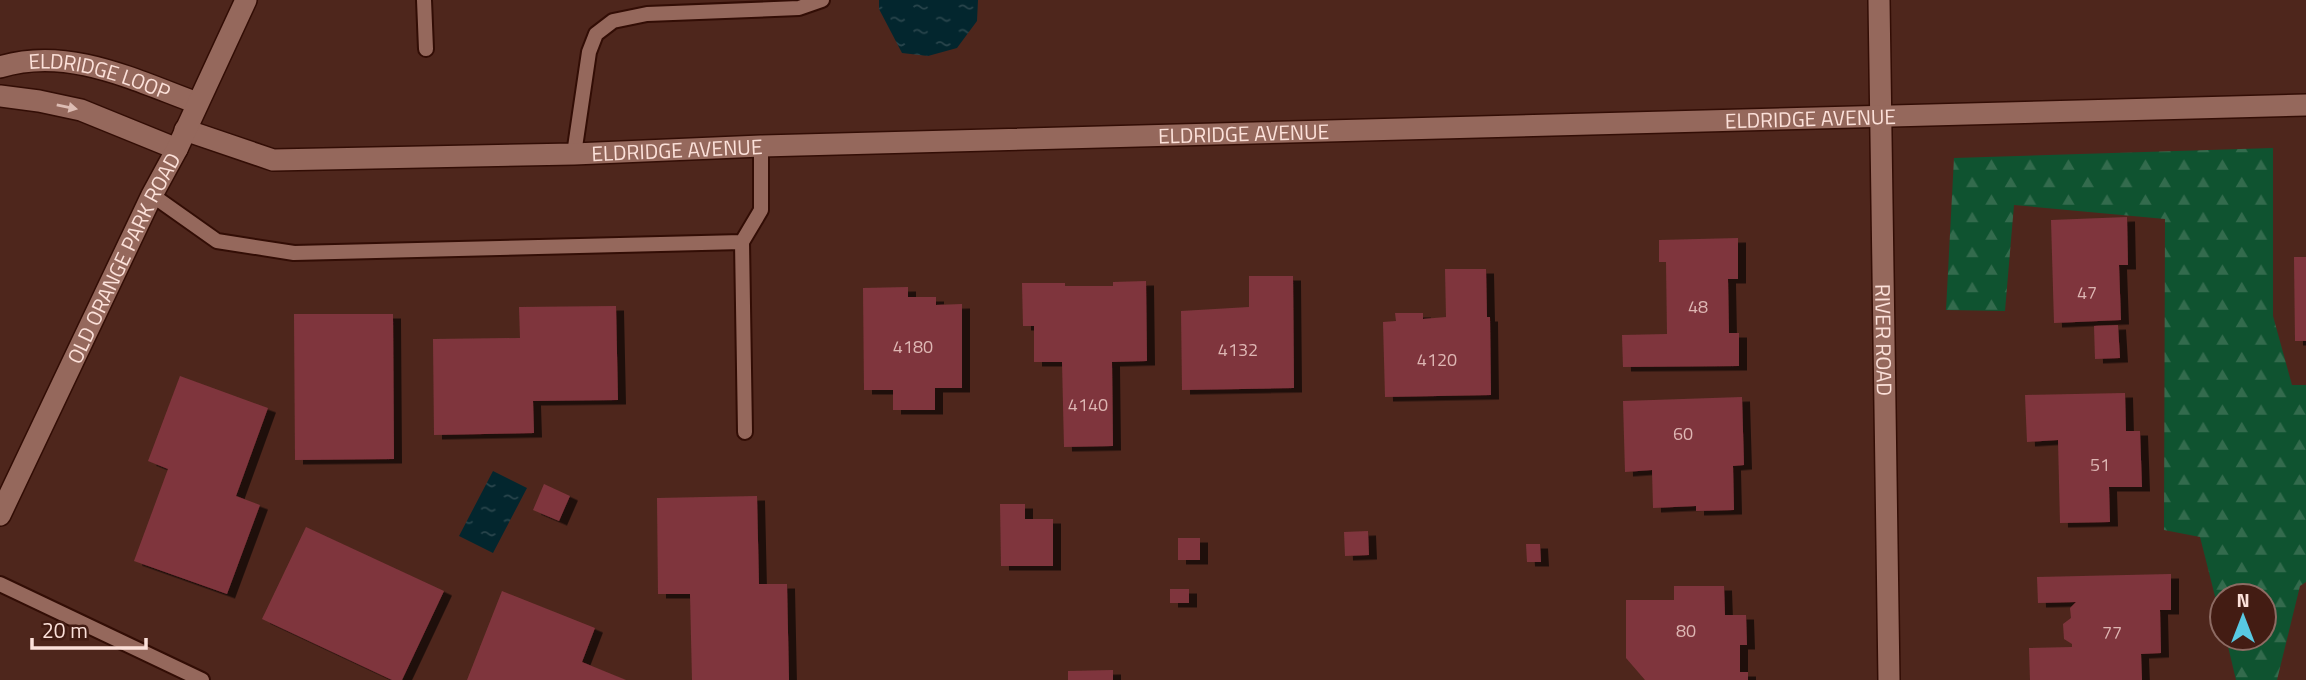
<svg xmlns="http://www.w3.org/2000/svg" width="2306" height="680" font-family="'Titillium Web',sans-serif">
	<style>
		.forest { fill: url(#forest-firs) }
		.water { fill: url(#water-ripples) }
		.building { fill: #7f353d; filter: url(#shadow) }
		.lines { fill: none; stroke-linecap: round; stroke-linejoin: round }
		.service-casing { stroke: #320d05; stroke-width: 18 }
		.minor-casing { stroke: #320d05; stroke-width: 24 }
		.service { stroke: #95685c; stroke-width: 14 }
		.minor { stroke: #95685c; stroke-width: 21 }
		.oneway { fill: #ddbdb4 }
		.labels { text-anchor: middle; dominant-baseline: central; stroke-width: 5; stroke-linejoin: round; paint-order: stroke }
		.number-label { font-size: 18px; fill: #ddb6b3 }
		.street-label { font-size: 21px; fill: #fce1da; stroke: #431c13 }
	</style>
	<defs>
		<pattern id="forest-firs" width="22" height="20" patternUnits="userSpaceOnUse" patternTransform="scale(1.75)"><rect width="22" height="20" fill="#0f5330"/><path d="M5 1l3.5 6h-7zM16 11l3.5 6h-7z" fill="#336b4d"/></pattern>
		<pattern id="water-ripples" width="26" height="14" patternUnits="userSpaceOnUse" patternTransform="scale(1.75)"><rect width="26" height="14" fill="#03262e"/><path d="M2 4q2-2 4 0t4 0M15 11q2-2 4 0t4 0" fill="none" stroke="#29454c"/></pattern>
		<filter id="shadow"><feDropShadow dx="8" dy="4.5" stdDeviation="0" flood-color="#0009"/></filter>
	</defs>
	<rect width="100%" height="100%" fill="#4e261c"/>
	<path class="forest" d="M2273,148V316L2292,385H2306V582L2300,586L2277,680H2236L2226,638H2264V596H2222V624L2200,537L2164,530L2165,219L2014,205L2005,311L1946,310L1954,158Z"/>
	<path class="water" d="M879,0H978L977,21L957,48L928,56L902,53L879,9Z
		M493,471L527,488L493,553L459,536Z"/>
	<path class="building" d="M2127,217L2128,265H2119L2121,320L2054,323L2051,220Z
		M1738,238V279H1728L1729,333H1739V366L1623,367L1622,335L1667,334L1666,262H1659V240Z
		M2294,257H2306V341H2295Z
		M1445,269H1486L1487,317H1490L1491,395L1385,397L1383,322L1396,321L1395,313H1423V319L1446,317Z
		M1249,276H1293L1294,388L1182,390L1181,311L1249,307Z
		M1146,281L1147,361L1112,362L1113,446L1064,447L1062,362H1034V326H1023L1022,283H1065V286H1113V282Z
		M908,287V297H936V305L962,304V388H935V410H893V390H864L863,288Z
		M616,306L618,400L533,401L534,433L434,435L433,339L520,338L519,307Z
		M294,314H393L394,459L295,460Z
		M2118,325L2120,358L2095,359L2094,326Z
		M180,376L268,408L236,496L260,505L227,594L134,561L168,469L148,461Z
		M2125,393L2126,431H2140L2142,487H2109L2110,522L2060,523L2058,440L2027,442L2025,395Z
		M1742,397L1744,465L1733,466L1734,510L1696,511V506L1653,508L1652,470L1625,472L1623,401Z
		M544,484L570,496L559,521L533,510Z
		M757,496L759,584H787L789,680H692L690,594H658L657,498Z
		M1000,504H1025V519H1053V566H1001Z
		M306,527L444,591L402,680H392L262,619Z
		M1368,531L1369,555L1345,556L1344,532Z
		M1178,538H1200V560H1178Z
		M1526,544H1540L1541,562H1527Z
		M2171,574V610H2160L2161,653L2141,654L2142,680H2030L2029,648L2072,647V644L2064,639L2063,624L2071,618L2070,608L2076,602L2038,603L2037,577Z
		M1674,586H1724L1725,615H1746L1747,645H1740V672H1748V680H1645L1626,658V600H1674Z
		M1170,589H1189V603H1170Z
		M502,591L595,628L582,662L626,680H467Z
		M1113,670V680H1068V671Z"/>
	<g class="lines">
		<defs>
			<path id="service" d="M424,0L426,49
				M574,154L589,52L596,34L613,21L647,14L799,8L822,0
				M152,195L217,241L294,253L742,242L761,210V146
				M742,242L745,432
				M0,584L202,680"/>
			<g id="minor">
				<path id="s1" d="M1879,0L1889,680"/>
				<path id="s2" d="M0,67C68,46 134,80 197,103"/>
				<path d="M0,96L39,101L81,110L177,149"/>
				<path id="s3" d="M185,130L273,160L574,154L761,146L2306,105"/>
				<path id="s4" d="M0,515L152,195L177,149L246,0"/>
			</g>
		</defs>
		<use href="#service" class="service-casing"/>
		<use href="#minor" class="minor-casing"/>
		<use href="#service" class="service"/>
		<use href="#minor" class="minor"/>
	</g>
	<defs><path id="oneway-solid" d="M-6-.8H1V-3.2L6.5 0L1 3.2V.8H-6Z" transform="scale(1.75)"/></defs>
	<use class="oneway" href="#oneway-solid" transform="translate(67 107) rotate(12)"/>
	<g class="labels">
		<g class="number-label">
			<text x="2087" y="292">47</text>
			<text x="1698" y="306">48</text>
			<text x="913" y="346">4180</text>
			<text x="1238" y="349">4132</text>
			<text x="1437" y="359">4120</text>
			<text x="1088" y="404">4140</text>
			<text x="1683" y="433">60</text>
			<text x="2100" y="464">51</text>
			<text x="1686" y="630">80</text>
			<text x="2112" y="632">77</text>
		</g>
		<g class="street-label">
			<text stroke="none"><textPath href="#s2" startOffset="102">ELDRIDGE LOOP</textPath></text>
			<text stroke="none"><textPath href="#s3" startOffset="1631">ELDRIDGE AVENUE</textPath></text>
			<text stroke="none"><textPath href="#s3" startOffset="1064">ELDRIDGE AVENUE</textPath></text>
			<text stroke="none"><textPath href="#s3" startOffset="497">ELDRIDGE AVENUE</textPath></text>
			<text stroke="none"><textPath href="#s4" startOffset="285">OLD ORANGE PARK ROAD</textPath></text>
			<text stroke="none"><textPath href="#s1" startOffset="340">RIVER ROAD</textPath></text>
		</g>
	</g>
	<g transform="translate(2243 617)"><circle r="33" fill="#431c13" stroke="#8d6b63" stroke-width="2"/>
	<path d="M0-5L12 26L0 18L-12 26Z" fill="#58c9e3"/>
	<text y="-10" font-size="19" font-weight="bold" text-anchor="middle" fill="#fce1da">N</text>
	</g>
	<path d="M32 638v10h114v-10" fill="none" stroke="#fce1da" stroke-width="3.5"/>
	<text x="42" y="638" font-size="21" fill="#fce1da" stroke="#431c13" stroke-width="5" paint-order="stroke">20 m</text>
</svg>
